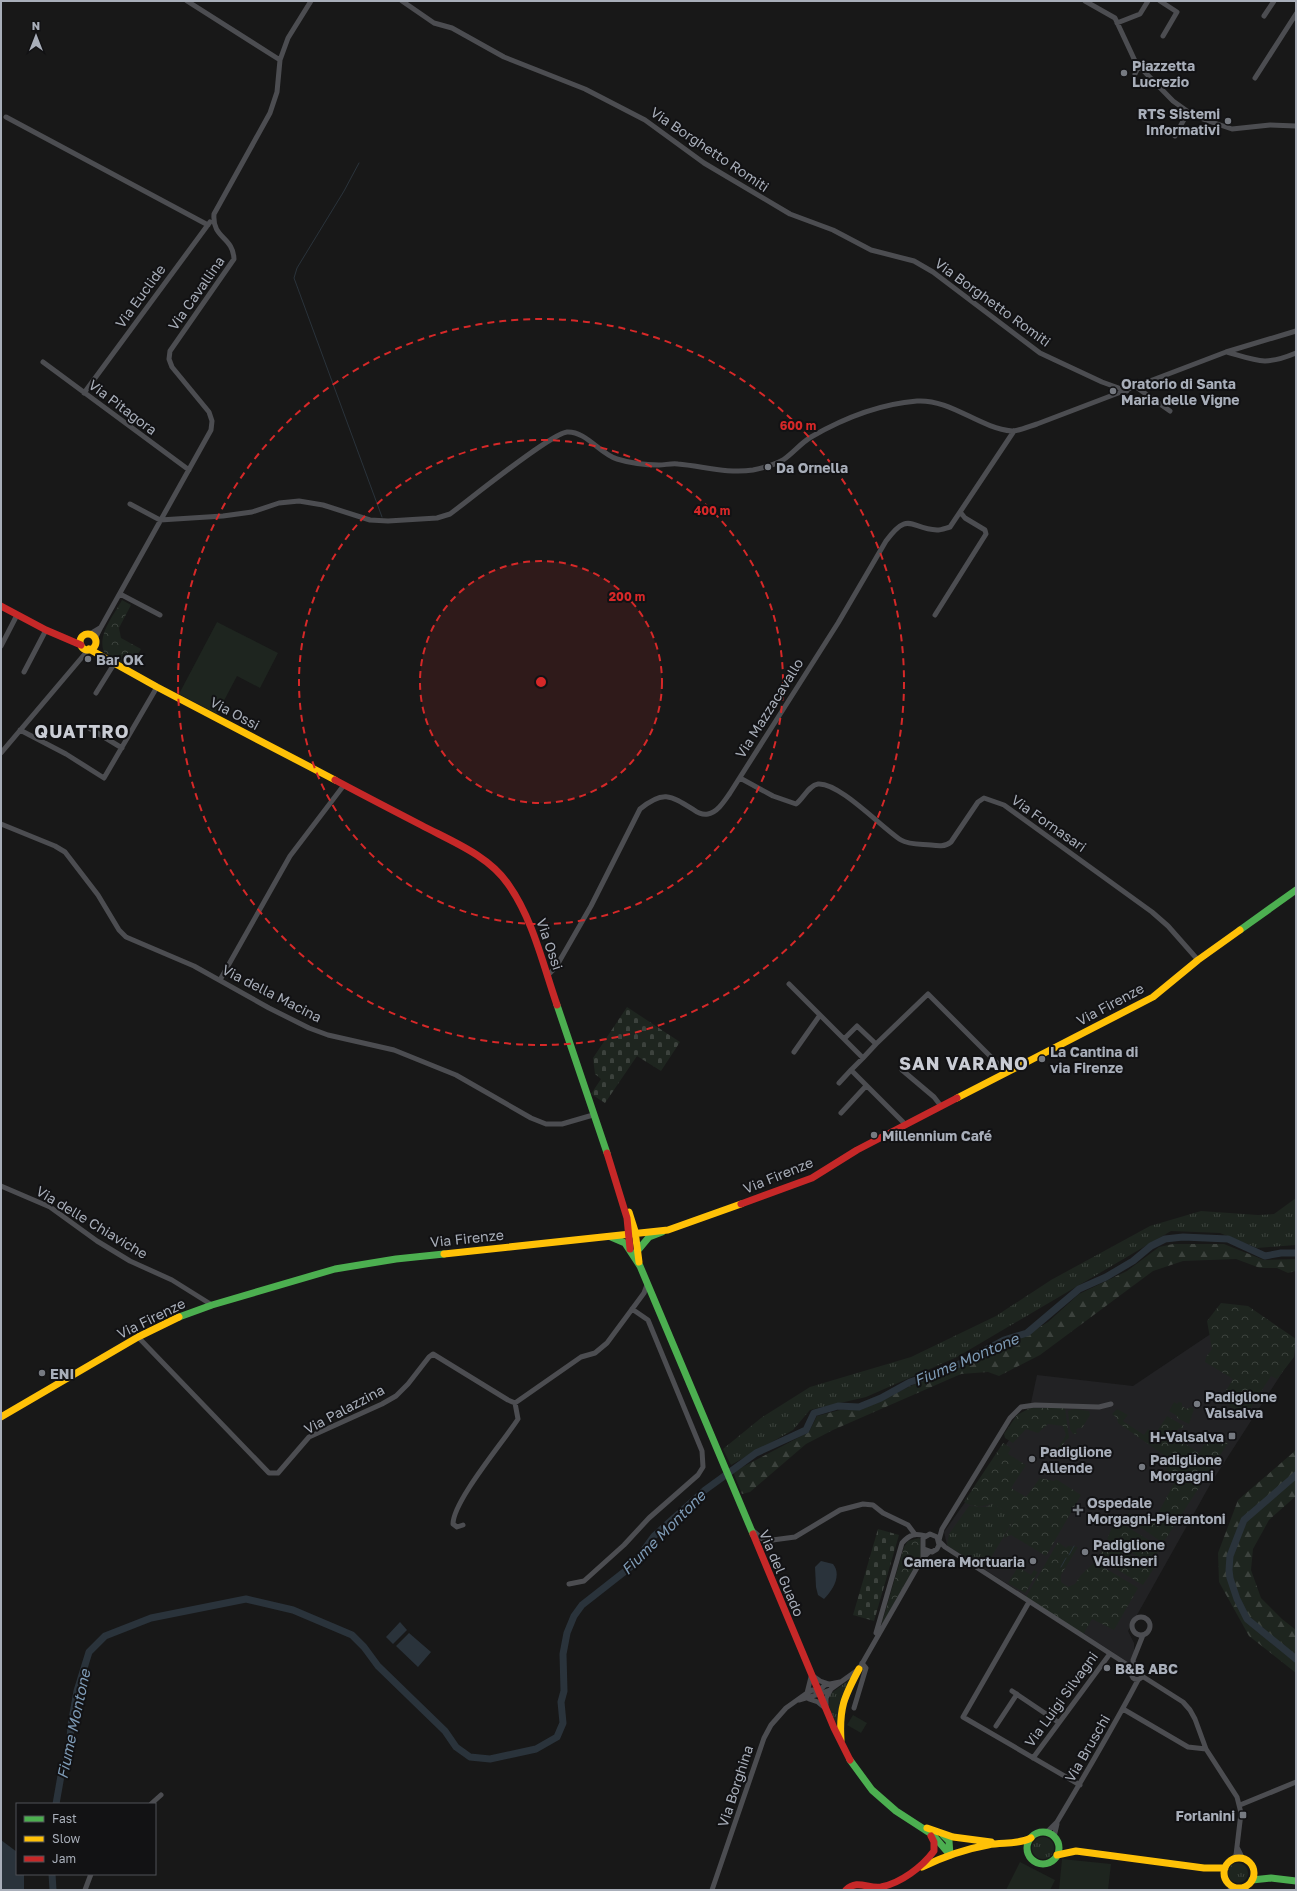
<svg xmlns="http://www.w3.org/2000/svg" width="1297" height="1891" font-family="'Golos Text',sans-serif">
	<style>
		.built { fill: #222224 }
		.grass { fill: url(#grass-tufts) }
		.forest { fill: url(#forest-firs) }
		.cemetery { fill: url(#cemetery-stones) }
		.park { fill: url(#park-crowns) }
		.pitch { fill: #1e251f }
		.water { fill: #2a333b }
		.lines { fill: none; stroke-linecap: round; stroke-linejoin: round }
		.stream { stroke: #2a333b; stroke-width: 1 }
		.river { stroke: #2a333b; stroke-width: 7 }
		.street { stroke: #4c4d51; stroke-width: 5 }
		.fast { stroke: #4caf50; stroke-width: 7 }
		.slow { stroke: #ffc107; stroke-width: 7 }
		.jam { stroke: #c62828; stroke-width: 7 }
		.ring { fill: none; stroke: #d62828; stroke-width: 2; stroke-dasharray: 7 5 }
		.poi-dot { fill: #767a81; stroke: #121214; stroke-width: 1.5 }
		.labels { text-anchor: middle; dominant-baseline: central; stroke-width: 4; stroke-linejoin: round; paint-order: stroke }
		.poi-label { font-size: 14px; font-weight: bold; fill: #a8aeb9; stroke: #121214; text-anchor: start }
		.street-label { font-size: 14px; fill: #a8aeb9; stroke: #121214 }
		.water-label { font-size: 15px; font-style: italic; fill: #7e9bb6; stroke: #121214 }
		.district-label { font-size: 18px; font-weight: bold; letter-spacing: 1px; fill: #cacdd5; stroke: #121214 }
		.centre { fill: #d62828; stroke: #121214; stroke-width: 2 }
		.ring-label { font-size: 12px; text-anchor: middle; font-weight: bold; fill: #d62828; stroke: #121214; stroke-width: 4; stroke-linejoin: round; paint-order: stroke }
	</style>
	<defs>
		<pattern id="grass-tufts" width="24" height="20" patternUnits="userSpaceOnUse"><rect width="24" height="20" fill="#1e251f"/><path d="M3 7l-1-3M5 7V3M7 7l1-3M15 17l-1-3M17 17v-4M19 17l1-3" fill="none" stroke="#3c423d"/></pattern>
		<pattern id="forest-firs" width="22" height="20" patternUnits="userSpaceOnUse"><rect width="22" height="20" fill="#1e251f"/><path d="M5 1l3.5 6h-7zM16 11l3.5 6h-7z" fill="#3c423d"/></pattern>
		<pattern id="cemetery-stones" width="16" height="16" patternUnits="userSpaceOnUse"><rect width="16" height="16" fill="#1e251f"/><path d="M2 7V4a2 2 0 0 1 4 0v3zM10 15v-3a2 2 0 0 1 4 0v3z" fill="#3c423d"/></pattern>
		<pattern id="park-crowns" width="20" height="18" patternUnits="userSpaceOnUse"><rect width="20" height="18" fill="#1e251f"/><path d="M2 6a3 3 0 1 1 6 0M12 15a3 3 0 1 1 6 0" fill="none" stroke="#3c423d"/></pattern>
	</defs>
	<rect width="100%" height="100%" fill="#181818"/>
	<path class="built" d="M1218,1329L1289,1362L1211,1483L1128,1631L1134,1643V1666L947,1545L944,1532L1029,1412L1037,1375L1133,1386Z"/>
	<path class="grass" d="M1296,1198V1245L1257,1248L1220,1233L1171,1231L957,1357L866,1397L810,1410L793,1430L731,1465L723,1449L761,1418L810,1387L911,1357L996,1316L1051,1280L1150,1226L1201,1211L1258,1215L1274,1214Z
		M993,1503L1015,1518L984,1569L947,1545L949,1534L969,1506L986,1507Z
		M852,1678L838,1730L829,1706L830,1694Z
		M1032 1848a11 11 0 1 1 22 0a11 11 0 1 1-22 0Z
		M1228 1873a10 10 0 1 1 20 0a10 10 0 1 1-20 0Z"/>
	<path class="forest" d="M1173,1244H1224L1264,1260L1296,1259V1271L1288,1273L1277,1268H1260L1236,1259L1183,1261L1153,1271L1040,1355L999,1376L988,1372L961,1374L833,1430L806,1444L750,1492L742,1494L733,1472L809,1432L817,1416L840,1410H861L915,1384L948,1373L1013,1343L1048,1322L1079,1294L1127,1271L1159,1247Z
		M1296,1450V1496L1269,1520L1253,1549L1251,1570L1261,1598L1282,1619L1296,1630V1673L1249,1636L1219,1582L1218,1553L1238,1500Z"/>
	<path class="cemetery" d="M627,1007L680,1042L661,1071L637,1056L605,1103L591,1094L601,1079L595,1074L593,1058Z
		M878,1529L899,1535L874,1621L853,1615Z"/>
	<path class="park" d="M122,600L131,605L119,628L121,638L141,649L130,668L104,652C97,635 114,615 122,600Z
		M1221,1303L1248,1306L1296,1339L1294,1357L1277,1379L1271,1376L1246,1415L1229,1406L1231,1396L1225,1392L1233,1379L1205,1362L1206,1357L1212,1349L1207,1321Z
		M1174,1402L1177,1404L1179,1402L1182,1403V1406L1186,1409L1191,1407L1194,1409L1189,1424L1177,1418V1416L1169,1411Z
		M1030,1408H1065L1069,1438L1066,1440L1054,1458L1052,1457L1066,1435L1063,1426L1048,1424L1038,1433L1026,1429L1013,1443L1005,1438L1004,1434L1017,1415Z
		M1074,1409L1089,1411L1090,1415L1082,1428H1078L1076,1430L1077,1434H1073L1070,1429L1068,1411Z
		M1117,1409L1128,1415L1123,1421L1144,1435L1148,1429L1151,1431L1150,1433L1156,1438L1160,1432L1158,1430L1167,1416L1184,1426L1182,1429L1179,1428L1173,1436L1199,1453L1212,1432L1228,1443L1163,1543L1126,1517L1129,1513L1143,1523L1146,1518L1152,1522L1155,1519L1177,1478L1166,1470L1171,1460L1118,1423L1117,1418L1112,1414Z
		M1003,1443L1011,1448L1008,1454L1026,1465L1011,1488L1026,1497L1040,1478L1054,1481L1056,1479L1081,1495L1046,1556L1011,1535L1004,1538L1015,1518L993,1503C984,1507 973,1508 964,1502Z
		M1114,1523L1119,1525L1121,1523L1160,1547L1152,1564L1107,1539Z
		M919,1538L920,1539L921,1556L881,1626L904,1547L908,1541Z
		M1058,1542L1066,1548L1068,1546L1078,1547L1061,1575V1582L1068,1587L1075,1584L1081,1575L1095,1562L1138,1588L1114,1630L1092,1619L1083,1635L1026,1597Z
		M1107,1542L1154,1568L1143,1585L1098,1558Z
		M1037,1565L1035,1571L1038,1572L1025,1593L1008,1583L1018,1567L1031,1575Z"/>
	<path class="pitch" d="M217,622L278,653L260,688L237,676L217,714L179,694Z
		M853,1715L867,1723L861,1733L847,1725Z
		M1062,1859L1111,1864L1108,1890H1059Z
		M1020,1862L1055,1880L1050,1890H1006Z"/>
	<path class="water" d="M821,1561L833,1564C842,1575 833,1590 824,1599L818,1595L816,1587L815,1567Z
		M400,1622L407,1630L393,1644L386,1637Z
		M409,1633L431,1652L418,1667L396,1646Z
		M1,1840L17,1852V1874H24V1890H1Z"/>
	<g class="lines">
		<path class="stream" d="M359,163L344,191L297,268L294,278L382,517
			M1069,1555L1074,1546
			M1061,1567L1066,1558"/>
		<path class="river" d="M1296,1475L1244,1520L1230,1556L1229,1570L1230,1578L1237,1599L1247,1619L1296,1659
			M56,1804L62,1770L69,1752L71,1725L77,1691L89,1652L105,1636L151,1618L246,1599L293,1610L352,1635L364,1647L378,1666L445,1731L456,1747L470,1757L490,1759L536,1749L557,1737L563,1723L561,1702L564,1691L563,1654L567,1633L574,1616L582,1605L633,1565L654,1536L705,1490L756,1453L806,1430L814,1413L838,1406L859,1407L881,1398L910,1382L950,1369L1004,1340L1027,1333L1079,1289L1106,1277L1133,1261L1151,1246L1165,1239L1183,1237L1228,1239L1265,1256L1281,1253H1296
			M52,1874L53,1890"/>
		<path class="street" d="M187,1L280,60
			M402,1L434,23L452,28L504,57L585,89L645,120L704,163L790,214L833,230L871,250L914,261L933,272L1040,353L1102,382L1127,391
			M1085,1L1115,18L1136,63L1173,101L1194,116L1232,129L1270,125L1296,126
			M1160,1L1177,12L1163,36
			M1264,16L1274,1
			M1117,23L1140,14L1148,1
			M1135,74L1139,66
			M1255,78L1296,14
			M6,117L208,225
			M1175,136L1188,112
			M1227,352C1258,361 1265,366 1296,353
			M43,362L189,470
			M1136,387L1170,411
			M84,393L210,222
			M130,504L160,520L223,516L252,512L279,503L299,501L323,505L370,520L388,521L437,518L450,514C469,500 550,434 567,432C586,431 600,454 617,459C630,463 646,465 659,465C665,465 672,463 678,464C702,466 728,474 753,470C763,468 774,465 783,460C793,453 801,443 811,437C844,418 879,404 917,401C951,399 979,428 1012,431C1020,431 1030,426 1037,424L1226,352L1296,331
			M120,594L160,615
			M935,615L986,534L985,530L965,518L961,513
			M90,634L100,628
			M95,639L101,627L211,430L212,421L209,412L172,367L169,359L170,351L234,259C233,236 212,239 214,214L270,113L277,92L280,60L288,38L311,1
			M1,646L17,615
			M24,672L46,630
			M96,693L114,664
			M89,728L122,748
			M20,730L66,754L104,778L157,687
			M1,753L89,649
			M740,778L773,796L796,804C803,799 809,785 818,784C839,782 882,828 901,840C909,845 921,844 931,845C938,846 945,847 951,842L978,802L984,798L1004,805L1152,912L1168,926L1198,960
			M1,824L55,846L65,852L98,895L119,930L126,937L194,966L269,1008L309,1028L328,1035L394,1050L456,1075L531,1118L546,1124H562L593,1115
			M547,976L556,967L591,906L640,809C663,790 670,795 694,810C698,813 703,815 708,814C718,812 725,800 730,793L838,623L886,541C909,510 910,529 937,530C941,530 946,528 950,527L1014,431
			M220,980L290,856L344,785
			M789,984L863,1058L851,1070
			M844,1039L857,1026L876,1044L863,1058
			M876,1044L928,994L1006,1072
			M794,1052L820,1015
			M902,1070L934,1097L941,1106
			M839,1083L851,1070L905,1124
			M841,1113L866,1086
			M1,1186L50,1207L97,1241L130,1261L172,1280L212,1305
			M138,1337L269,1473H278L309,1437L382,1404L396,1396L408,1384L429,1357L433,1354L508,1400L515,1403L581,1357L595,1353L607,1343L644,1293L647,1285
			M463,1525L457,1527L453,1524C453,1501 504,1441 518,1419L515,1403
			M752,1530L765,1541L795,1537L840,1510L863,1504L873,1505L883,1513L908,1525L914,1533
			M939,1540L942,1529L1010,1418L1021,1407L1035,1405L1099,1407L1111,1404
			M939,1541L945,1547L1134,1669
			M923,1558V1538L930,1534L937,1537L939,1545L937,1549L932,1552L924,1549
			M569,1584L584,1581L624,1545L649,1518L698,1475L703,1467L702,1451L648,1320L632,1309
			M1029,1602L963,1717L1080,1785
			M1132 1626a9 9 0 1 1 18 0a9 9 0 1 1-18 0Z
			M876,1633L902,1543C910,1534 915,1533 926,1536
			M1131.5 1674a5.5 5.5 0 1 1 11 0a5.5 5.5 0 1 1-11 0Z
			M1134,1669L1133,1660L1143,1635
			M813,1676L820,1681L829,1684
			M1142,1676L1183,1702L1190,1710L1195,1719L1206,1749L1237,1797L1241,1813L1236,1855L1232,1860
			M1012,1691L1058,1722
			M807,1693L811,1677
			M809,1699L818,1702L824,1707
			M799,1700C810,1697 820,1694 830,1690
			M826,1707V1698L831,1689L859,1669L922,1559L929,1552
			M854,1708L866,1668L862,1663
			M1123,1709L1188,1747L1206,1749
			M996,1726L1017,1694
			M1033,1758L1109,1655
			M151,1804L161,1795
			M1240,1805L1296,1782
			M1047,1832L1057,1822C1085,1775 1113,1728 1138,1680
			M1054,1837L1057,1824
			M1237,1847L1243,1859
			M85,1890L91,1874
			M712,1890L764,1738L771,1725L786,1708L807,1693L812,1690L818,1691L825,1685L840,1682
			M1230,1890L1231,1885
			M1239,1890L1240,1888"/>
		<path class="fast" d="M1240,930L1296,890
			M557,1005L607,1153
			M611,1237L625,1243L640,1266L753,1534
			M639,1249L649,1237L662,1232
			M179,1317L212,1305L335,1269L396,1259L444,1254
			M850,1760L872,1790L896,1811L933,1835L950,1855
			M1027 1848a16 16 0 1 1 32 0a16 16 0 1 1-32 0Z
			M943,1835L949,1841L950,1855
			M1252,1880L1271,1878L1296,1881"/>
		<path class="slow" d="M80 642a8 8 0 1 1 16 0a8 8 0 1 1-16 0Z
			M89,649L157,687L335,780
			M957,1098L1153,997L1198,960L1240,930
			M629,1212L635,1231L639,1262
			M444,1254L668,1230L741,1204
			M1,1417L138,1337L179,1317
			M841,1740C839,1708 844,1697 859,1669
			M927,1828L953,1837L991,1842
			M1057,1855L1076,1851L1204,1868H1225
			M1224 1873a15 15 0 1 1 30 0a15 15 0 1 1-30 0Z
			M922,1867C943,1857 965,1849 988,1845C1003,1842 1017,1845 1031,1838"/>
		<path class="jam" d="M1,606L46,630L81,645
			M335,780C363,795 392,810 421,825C451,841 488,855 508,884C533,919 543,965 557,1005
			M607,1153L627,1218L630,1249
			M741,1204L812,1178L857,1150L957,1098
			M753,1534L834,1728L850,1760
			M846,1890C857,1879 868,1889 881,1887C901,1883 922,1867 934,1851V1842L931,1836"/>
	</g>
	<circle cx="541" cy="682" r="121" fill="#d62828" fill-opacity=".12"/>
	<g class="ring">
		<circle cx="541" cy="682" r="121"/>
		<circle cx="541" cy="682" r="242"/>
		<circle cx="541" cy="682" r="363"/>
	</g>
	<g class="poi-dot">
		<circle cx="1124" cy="73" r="4"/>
		<circle cx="1228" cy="121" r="4"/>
		<circle cx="1113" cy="391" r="4"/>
		<circle cx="768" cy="467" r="4"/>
		<circle cx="88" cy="659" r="4"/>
		<circle cx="1042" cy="1059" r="4"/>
		<circle cx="874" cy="1135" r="4"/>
		<circle cx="42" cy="1373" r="4"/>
		<circle cx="1197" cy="1404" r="4"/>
		<rect x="1228" y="1432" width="8" height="8" rx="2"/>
		<circle cx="1032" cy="1459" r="4"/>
		<circle cx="1142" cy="1467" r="4"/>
		<path d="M1076 1504h4v4h4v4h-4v4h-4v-4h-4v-4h4z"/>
		<circle cx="1085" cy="1552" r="4"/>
		<circle cx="1033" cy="1561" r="4"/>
		<circle cx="1107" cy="1668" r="4"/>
		<rect x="1239" y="1811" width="8" height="8" rx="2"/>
	</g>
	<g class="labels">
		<g class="poi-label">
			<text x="1132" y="65">Piazzetta<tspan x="1132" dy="16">Lucrezio</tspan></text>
			<text x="1220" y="113" text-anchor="end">RTS Sistemi<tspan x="1220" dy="16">Informativi</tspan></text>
			<text x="1121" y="383">Oratorio di Santa<tspan x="1121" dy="16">Maria delle Vigne</tspan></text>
			<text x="776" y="467">Da Ornella</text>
			<text x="96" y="659">Bar OK</text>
			<text x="1050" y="1051">La Cantina di<tspan x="1050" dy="16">via Firenze</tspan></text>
			<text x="882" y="1135">Millennium Café</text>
			<text x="50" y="1373">ENI</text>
			<text x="1205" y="1396">Padiglione<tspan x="1205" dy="16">Valsalva</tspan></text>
			<text x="1224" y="1436" text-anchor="end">H-Valsalva</text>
			<text x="1040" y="1451">Padiglione<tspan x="1040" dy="16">Allende</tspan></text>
			<text x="1150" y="1459">Padiglione<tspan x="1150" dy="16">Morgagni</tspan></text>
			<text x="1087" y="1502">Ospedale<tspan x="1087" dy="16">Morgagni-Pierantoni</tspan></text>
			<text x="1093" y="1544">Padiglione<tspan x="1093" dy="16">Vallisneri</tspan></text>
			<text x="1025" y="1561" text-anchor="end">Camera Mortuaria</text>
			<text x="1115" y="1668">B&amp;B ABC</text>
			<text x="1235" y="1815" text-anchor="end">Forlanini</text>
		</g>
		<g class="street-label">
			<text transform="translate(710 149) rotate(34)">Via Borghetto Romiti</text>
			<text transform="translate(196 293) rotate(-55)">Via Cavallina</text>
			<text transform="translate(140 296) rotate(-54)">Via Euclide</text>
			<text transform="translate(993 302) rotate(36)">Via Borghetto Romiti</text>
			<text transform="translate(123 407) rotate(37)">Via Pitagora</text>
			<text transform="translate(769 708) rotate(-58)">Via Mazzacavallo</text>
			<text transform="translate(235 713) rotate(28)">Via Ossi</text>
			<text transform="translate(1049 823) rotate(35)">Via Fornasari</text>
			<text transform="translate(550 944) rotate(71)">Via Ossi</text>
			<text transform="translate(272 993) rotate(27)">Via della Macina</text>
			<text transform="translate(1110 1004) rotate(-28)">Via Firenze</text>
			<text transform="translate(778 1175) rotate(-22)">Via Firenze</text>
			<text transform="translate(92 1222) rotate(31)">Via delle Chiaviche</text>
			<text transform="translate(467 1238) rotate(-6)">Via Firenze</text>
			<text transform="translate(151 1318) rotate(-26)">Via Firenze</text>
			<text transform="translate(344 1409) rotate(-28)">Via Palazzina</text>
			<text transform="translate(782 1573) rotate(67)">Via del Guado</text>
			<text transform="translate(1061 1699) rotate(-54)">Via Luigi Silvagni</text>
			<text transform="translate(1087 1748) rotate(-60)">Via Bruschi</text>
			<text transform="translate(735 1786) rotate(-72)">Via Borghina</text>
		</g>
		<g class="water-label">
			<text transform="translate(966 1359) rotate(-23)">Fiume Montone</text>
			<text transform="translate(663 1532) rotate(-45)">Fiume Montone</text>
			<text transform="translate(73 1724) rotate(-78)">Fiume Montone</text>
		</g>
		<g class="district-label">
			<text x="82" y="731">QUATTRO</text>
			<text x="964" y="1063">SAN VARANO</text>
		</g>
	</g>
	<circle cx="541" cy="682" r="6" class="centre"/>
	<g class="ring-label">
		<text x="798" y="430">600 m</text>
		<text x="712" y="515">400 m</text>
		<text x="627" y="601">200 m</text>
	</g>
	<rect width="1297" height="1891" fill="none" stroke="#a8aeb9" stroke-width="4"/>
	<rect x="16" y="1803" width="140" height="72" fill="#121214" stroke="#4e5056"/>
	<rect x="24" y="1816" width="20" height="6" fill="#4caf50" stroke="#4e5056"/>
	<text x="52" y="1823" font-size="12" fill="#a8aeb9">Fast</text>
	<rect x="24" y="1836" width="20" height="6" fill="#ffc107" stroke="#4e5056"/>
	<text x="52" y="1843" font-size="12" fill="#a8aeb9">Slow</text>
	<rect x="24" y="1856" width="20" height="6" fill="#c62828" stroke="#4e5056"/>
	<text x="52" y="1863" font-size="12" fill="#a8aeb9">Jam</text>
	<g transform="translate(36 36)" stroke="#121214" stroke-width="3" paint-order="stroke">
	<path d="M0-3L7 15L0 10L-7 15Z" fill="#a8aeb9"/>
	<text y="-6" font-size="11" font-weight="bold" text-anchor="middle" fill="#a8aeb9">N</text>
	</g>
</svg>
